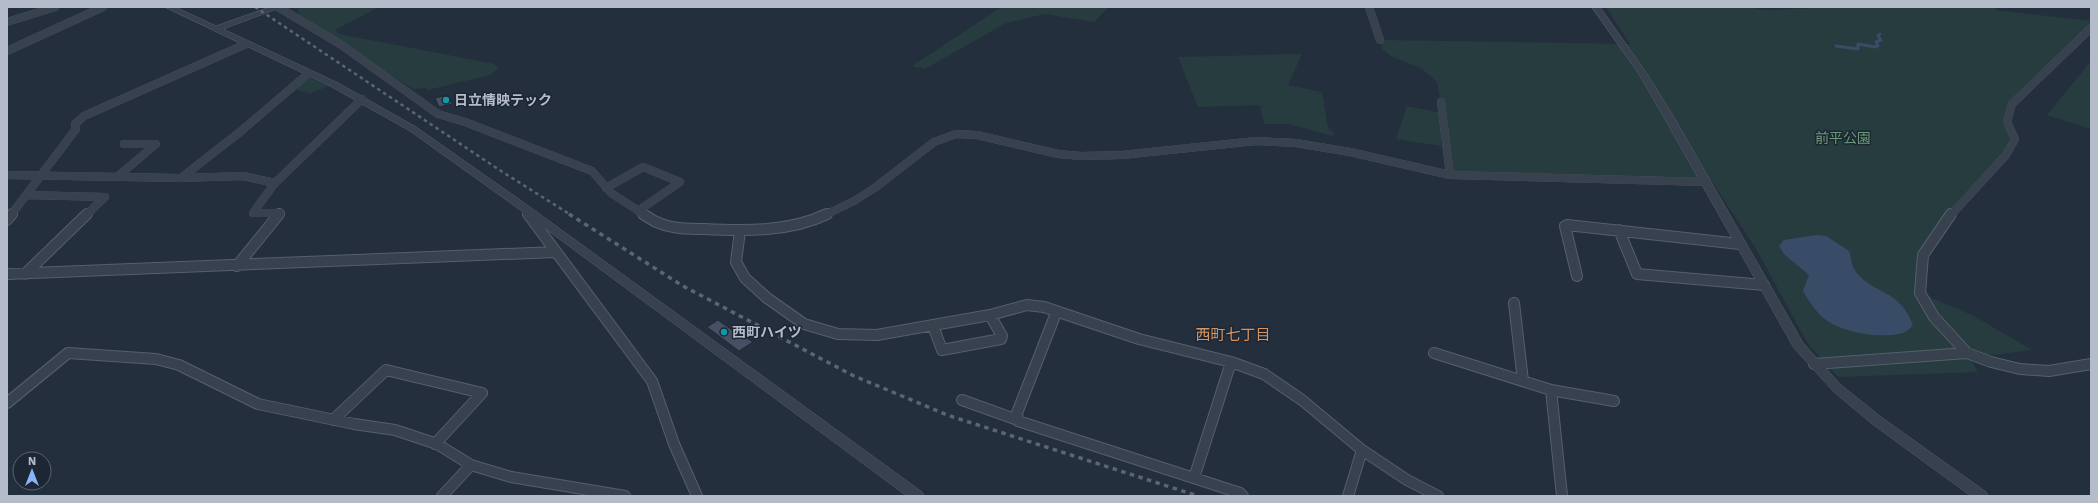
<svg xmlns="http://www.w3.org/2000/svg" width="2098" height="503" font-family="'Work Sans','Noto Sans JP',sans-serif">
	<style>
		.green { fill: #263c3f }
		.water { fill: #394c67 }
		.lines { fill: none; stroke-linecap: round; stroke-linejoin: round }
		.stream { stroke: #394c67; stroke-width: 3 }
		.building { fill: #455162; stroke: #1f2835 }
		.minor-far1-casing { stroke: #565f6c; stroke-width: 8 }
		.minor-casing { stroke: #565f6c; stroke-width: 12 }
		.tertiary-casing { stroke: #565f6c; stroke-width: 1 }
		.minor-far1 { stroke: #38414e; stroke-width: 8 }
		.minor { stroke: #38414e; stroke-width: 10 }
		.tertiary { fill: #38414e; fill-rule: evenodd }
		.rail-far1 { stroke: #5a6575; stroke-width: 2.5; stroke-dasharray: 3.5 3.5; stroke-linecap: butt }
		.rail { stroke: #5a6575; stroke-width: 3.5; stroke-dasharray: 4.5 4.5; stroke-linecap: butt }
		.culture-dot { fill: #0f9aa8; stroke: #1d2633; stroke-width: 1.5 }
		.labels { text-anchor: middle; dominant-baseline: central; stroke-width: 3; stroke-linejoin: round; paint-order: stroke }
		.poi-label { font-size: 14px; font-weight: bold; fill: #b4bcc9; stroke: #1d2633; text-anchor: start }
		.park-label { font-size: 14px; fill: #6b9a76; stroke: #1d2633 }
		.neighbourhood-label { font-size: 15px; fill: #d59563; stroke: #1d2633 }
	</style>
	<rect width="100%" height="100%" fill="#242f3e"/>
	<path class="green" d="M298,7H379L335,30L339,34L490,63L495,65L498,69L490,75L428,90L425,88L413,89L303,19L298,12Z
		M1001,7H1109L1094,22L1045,14L1006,23L925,69L912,66Z
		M1606,7H1746L1767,10L1841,7H1994L1996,10L2091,21V28L2012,104L2006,116L2015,139C1992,182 1946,209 1924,254C1919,264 1921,282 1920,293L1974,316L2032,350L1994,355L1967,353L1978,372L1838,377L1808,344L1755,247L1711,180L1450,175L1441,102L1437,82L1422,69L1391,56L1382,49L1380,40L1630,44Z
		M1302,54L1288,85L1322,92L1328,128L1334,133L1333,136L1288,124H1264L1260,105L1198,107L1178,57Z
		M2091,61V129L2047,115Z
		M310,78L328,86L310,94L293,89Z
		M1407,106L1441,113V146L1396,139Z"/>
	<path class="water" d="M1816,235L1826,236L1849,251C1851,256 1851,264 1854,269C1869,294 1901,288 1913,326C1910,328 1906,332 1903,333C1882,339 1847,333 1829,322C1818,315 1810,303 1803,291L1809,275L1785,255L1779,246L1784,240Z"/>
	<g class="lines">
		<path class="stream" d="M1836,46L1858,49V44L1876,47L1878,46L1876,42L1881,40L1878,36L1880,34"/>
	</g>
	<path class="building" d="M448,95L452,104L439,107L435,98Z
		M718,320L743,338L745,337L753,342L739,351L707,327Z"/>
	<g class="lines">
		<defs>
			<path id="minor-far1" d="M278,7L340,44L438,114L465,122L592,171L611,193L645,215
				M1369,7L1380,40
				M7,22L55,7
				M7,51L103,7
				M1441,102L1450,175
				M7,175L181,178L243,176L275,183
				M117,177L156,144H124
				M181,178L240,132L309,73
				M606,188L643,167L680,182L638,211
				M26,195L105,197L86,215
				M523,207L529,215
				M11,215L76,129L75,124L84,116L246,44
				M278,215L280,213H253L275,183L362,99
				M825,215L854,201L876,187L934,142L956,134L977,135L1058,154L1081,156L1122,155L1256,141L1296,143L1350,152L1450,175L1706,182
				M1951,215L2006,155L2015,139L2007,122L2012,104L2091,28"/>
			<path id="minor" d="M528,214L652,381L674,444L697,496
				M643,214C648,217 653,221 659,223C673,229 689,229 704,229C745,231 790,232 827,214
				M1951,214L1923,255L1920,293L1934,317L1967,353
				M7,220L12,214
				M1619,230L1637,274L1764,285
				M740,231L736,262L745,278L767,298L804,324L838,334L877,335L990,315L1027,305L1044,307L1139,339L1231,362L1264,374L1302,400L1362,450L1407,480L1438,496
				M237,266L279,214
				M7,274L556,252
				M25,274L87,214
				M1577,276L1565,226L1567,225L1740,244
				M1514,303L1523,381
				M1056,313L1017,413L1018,421L1240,493L1243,496
				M933,326L942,350L1001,339L1002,336L990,315
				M1434,353L1551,390L1614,401
				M1814,364L1967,353L1991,362L2020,369L2049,371L2091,364
				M1551,390L1562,496
				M962,400L1018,420
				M7,403L68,353L156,359L179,365L258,404L354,424L395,430L437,444L471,465L511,477L625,496
				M333,420L386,370L482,393L435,444
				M1194,478L1231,362
				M442,496L471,465
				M1348,496L1362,450"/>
			<path id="tertiary" d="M165,7H175L216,26L270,7H282L223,29L338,83L416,127L527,205L922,492L924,496H907L519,209L410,131L332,87Z
				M1592,7H1600L1647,74L1675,119L1803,343L1841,385L1881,417L1986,492L1988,496H1971L1871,423L1833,391L1794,348L1665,119L1639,74Z"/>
		</defs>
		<use href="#minor-far1" class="minor-far1-casing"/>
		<use href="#minor" class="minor-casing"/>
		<use href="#tertiary" class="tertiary-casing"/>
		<use href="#minor-far1" class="minor-far1"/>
		<use href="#minor" class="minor"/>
		<use href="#tertiary" class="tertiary"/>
		<path class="rail-far1" d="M255,7L501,171L571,215"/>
		<path class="rail" d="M569,214L683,286L852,375L947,415L1198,496"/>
	</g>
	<g class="culture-dot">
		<circle cx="446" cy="100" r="4"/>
		<circle cx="724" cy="332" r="4"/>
	</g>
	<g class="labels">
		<g class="poi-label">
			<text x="454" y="100">日立情映テック</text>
			<text x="732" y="332">西町ハイツ</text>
		</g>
		<g class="park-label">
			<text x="1843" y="138">前平公園</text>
		</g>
		<g class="neighbourhood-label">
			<text x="1233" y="335">西町七丁目</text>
		</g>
	</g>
	<rect width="2098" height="503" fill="none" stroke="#b4bcc9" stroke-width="16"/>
	<g transform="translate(32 471)"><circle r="19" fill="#1d2633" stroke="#59626f"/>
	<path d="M0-3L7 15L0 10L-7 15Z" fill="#8ab4f8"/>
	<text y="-6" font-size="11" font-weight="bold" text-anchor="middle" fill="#b4bcc9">N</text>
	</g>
</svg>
